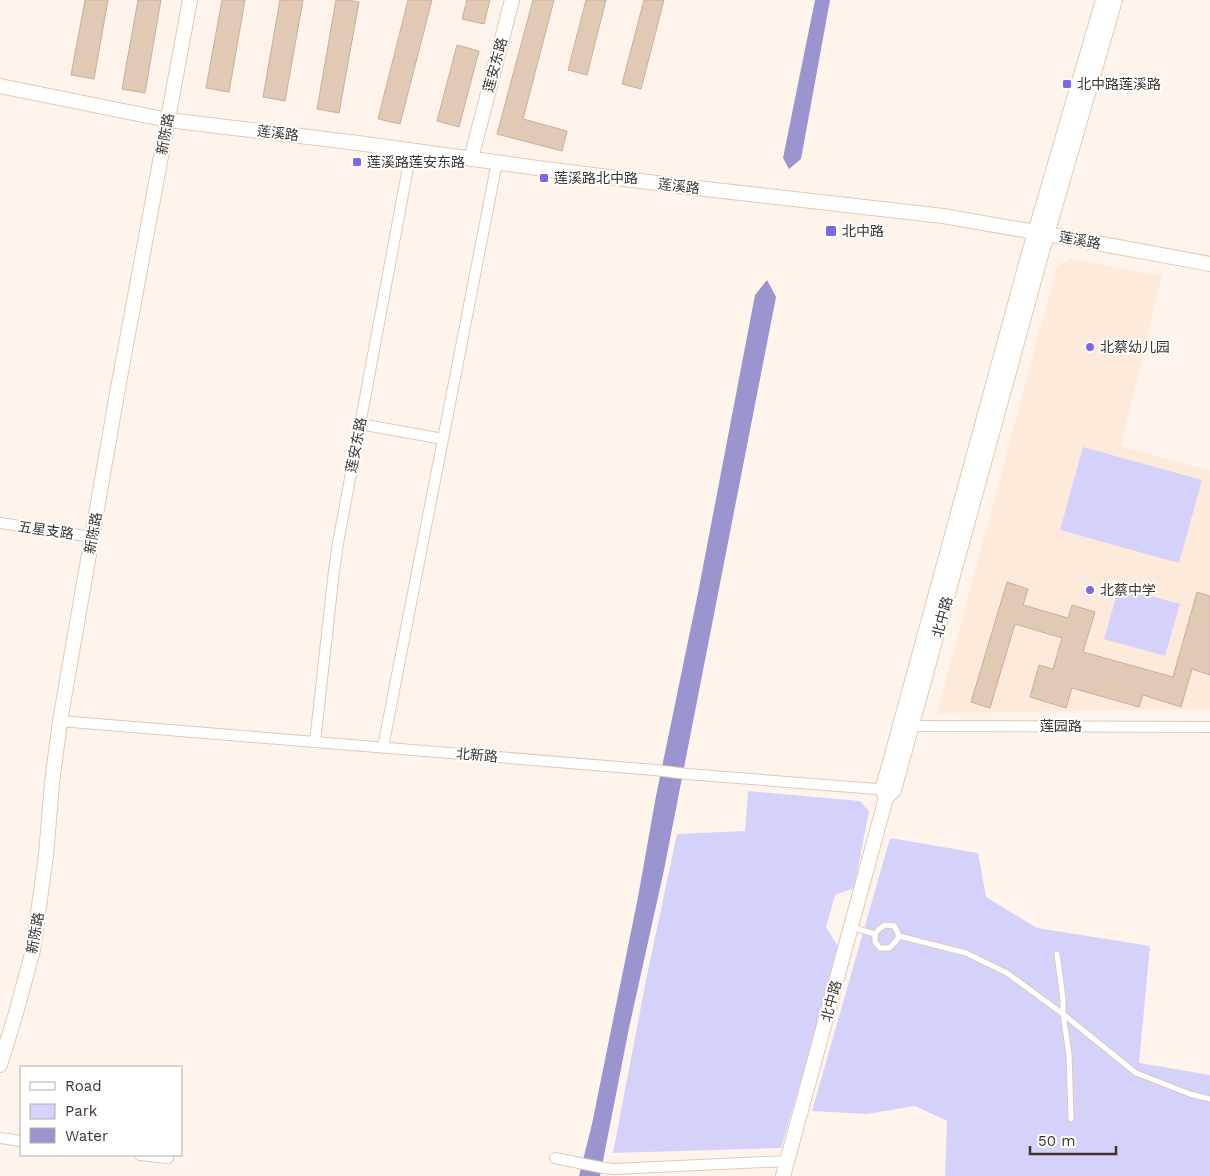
<svg xmlns="http://www.w3.org/2000/svg" width="1210" height="1176" font-family="'Work Sans','Noto Sans SC',sans-serif">
	<style>
		.built { fill: #feeada }
		.green { fill: #d4d2fb }
		.water { fill: #9a95cf }
		.building { fill: #e2c9b4; stroke: #c7ae9a }
		.lines { fill: none; stroke-linecap: round; stroke-linejoin: round }
		.lane-casing { stroke: #e2c8b4; stroke-width: 7 }
		.street-casing { stroke: #e2c8b4; stroke-width: 12 }
		.secondary-casing { stroke: #e2c8b4; stroke-width: 16 }
		.lane { stroke: #fff; stroke-width: 5 }
		.street { stroke: #fff; stroke-width: 10 }
		.secondary { stroke: #fff; stroke-width: 14 }
		.poi-dot { fill: #7d67e3; stroke: #fff; stroke-width: 2 }
		.labels { text-anchor: middle; dominant-baseline: central; stroke-width: 4; stroke-linejoin: round; paint-order: stroke }
		.street-label { font-size: 14px; fill: #40352d; stroke: #fff }
		.poi-label { font-size: 14px; fill: #40352d; stroke: #fff; text-anchor: start }
	</style>
	<rect width="100%" height="100%" fill="#fff4ec"/>
	<path class="built" d="M1070,259L1162,276L1121,446L1210,471V709L937,713L1057,266Z"/>
	<path class="green" d="M1083,447L1202,480L1179,563L1060,530Z
		M1119,587L1180,604L1165,656L1104,639Z
		M748,791L860,801L869,811L854,888L835,895L826,927L840,950L781,1148L613,1153L646,980L677,834L745,831Z
		M890,838L978,853L986,897L1037,928L1150,946L1139,1063L1210,1075V1176H945L947,1121L915,1106L867,1114L812,1111Z"/>
	<path class="water" d="M815,0H830L801,159L789,169L783,158Z
		M767,280L776,297L664,870L629,1028L600,1176H579L592,1124L638,897L656,796L698,593L755,295Z"/>
	<path class="building" d="M85,0H108L94,79L71,75Z
		M138,0H161L145,93L122,89Z
		M222,0H245L229,92L206,88Z
		M280,0H303L285,101L263,97Z
		M336,0H347L359,2L339,113L317,109Z
		M408,0H432L400,124L378,119Z
		M467,0H490L484,24L462,19Z
		M533,0H554L523,119L567,131L562,151L497,134Z
		M586,0H606L587,75L568,70Z
		M644,0H664L641,89L622,84Z
		M457,45L479,51L459,127L437,121Z
		M1007,582L1028,589L1023,605L1068,618L1072,605L1095,612L1083,652L1173,677L1197,592L1210,596V675L1192,669L1181,707L1143,695L1139,707L1072,688L1066,708L1030,697L1039,665L1053,669L1062,638L1015,624L990,708L971,702Z"/>
	<g class="lines">
		<defs>
			<path id="lane" d="M885,925L894,926C902,937 898,940 889,948H880L875,942V934L879,929Z
				M851,927L875,934
				M899,936L966,953L1007,973L1063,1014L1136,1073L1190,1094L1210,1099
				M1057,954L1063,999V1014L1069,1054L1071,1119"/>
			<path id="street" d="M360,424L443,439
				M0,523L92,537
				M60,721L655,770L687,774L889,790
				M912,726L1210,727
				M315,742L334,571L338,543L411,151
				M383,747L497,162
				M0,1138L21,1141
				M140,1155L168,1158
				M555,1158L604,1168L614,1169L788,1161"/>
			<path id="secondary" d="M0,86L168,120L358,143L545,169L688,187L943,216L1064,237L1210,264
				M471,159L512,0
				M886,798L882,789L887,773L1029,253L1103,0
				M0,1065L16,1013L33,950L46,855L52,783L60,721L118,388L190,0
				M783,1176L886,798L894,790L1041,255L1115,0"/>
		</defs>
		<use href="#lane" class="lane-casing"/>
		<use href="#street" class="street-casing"/>
		<use href="#secondary" class="secondary-casing"/>
		<use href="#lane" class="lane"/>
		<use href="#street" class="street"/>
		<use href="#secondary" class="secondary"/>
	</g>
	<g class="poi-dot">
		<rect x="1062" y="79" width="10" height="10" rx="2.5"/>
		<rect x="352" y="157" width="10" height="10" rx="2.5"/>
		<rect x="539" y="173" width="10" height="10" rx="2.5"/>
		<rect x="825" y="225" width="12" height="12" rx="2.5"/>
		<circle cx="1090" cy="347" r="5"/>
		<circle cx="1090" cy="590" r="5"/>
	</g>
	<g class="labels">
		<g class="street-label">
			<text transform="translate(495 65) rotate(-75)">莲安东路</text>
			<text transform="translate(278 133) rotate(7)">莲溪路</text>
			<text transform="translate(165 134) rotate(-80)">新陈路</text>
			<text transform="translate(679 186) rotate(7)">莲溪路</text>
			<text transform="translate(1080 240) rotate(10)">莲溪路</text>
			<text transform="translate(356 445) rotate(-79)">莲安东路</text>
			<text transform="translate(46 530) rotate(8)">五星支路</text>
			<text transform="translate(93 533) rotate(-80)">新陈路</text>
			<text transform="translate(942 617) rotate(-75)">北中路</text>
			<text x="1061" y="726">莲园路</text>
			<text transform="translate(477 755) rotate(5)">北新路</text>
			<text transform="translate(35 933) rotate(-80)">新陈路</text>
			<text transform="translate(831 1001) rotate(-75)">北中路</text>
		</g>
		<g class="poi-label">
			<text x="1077" y="84">北中路莲溪路</text>
			<text x="367" y="162">莲溪路莲安东路</text>
			<text x="554" y="178">莲溪路北中路</text>
			<text x="842" y="231">北中路</text>
			<text x="1100" y="347">北蔡幼儿园</text>
			<text x="1100" y="590">北蔡中学</text>
		</g>
	</g>
	<rect x="20" y="1066" width="162" height="90" fill="#ffffff" stroke="#b3aeab"/>
	<rect x="30" y="1082" width="25" height="8" fill="#ffffff" stroke="#b3aeab"/>
	<text x="65" y="1091" font-size="15" fill="#40352d">Road</text>
	<rect x="30" y="1104" width="25" height="15" fill="#d4d2fb" stroke="#b3aeab"/>
	<text x="65" y="1116" font-size="15" fill="#40352d">Park</text>
	<rect x="30" y="1128" width="25" height="15" fill="#9a95cf" stroke="#b3aeab"/>
	<text x="65" y="1141" font-size="15" fill="#40352d">Water</text>
	<path d="M1030 1146v8h86v-8" fill="none" stroke="#40352d" stroke-width="2.5"/>
	<text x="1038" y="1146" font-size="15" fill="#40352d" stroke="#ffffff" stroke-width="4" paint-order="stroke">50 m</text>
</svg>
